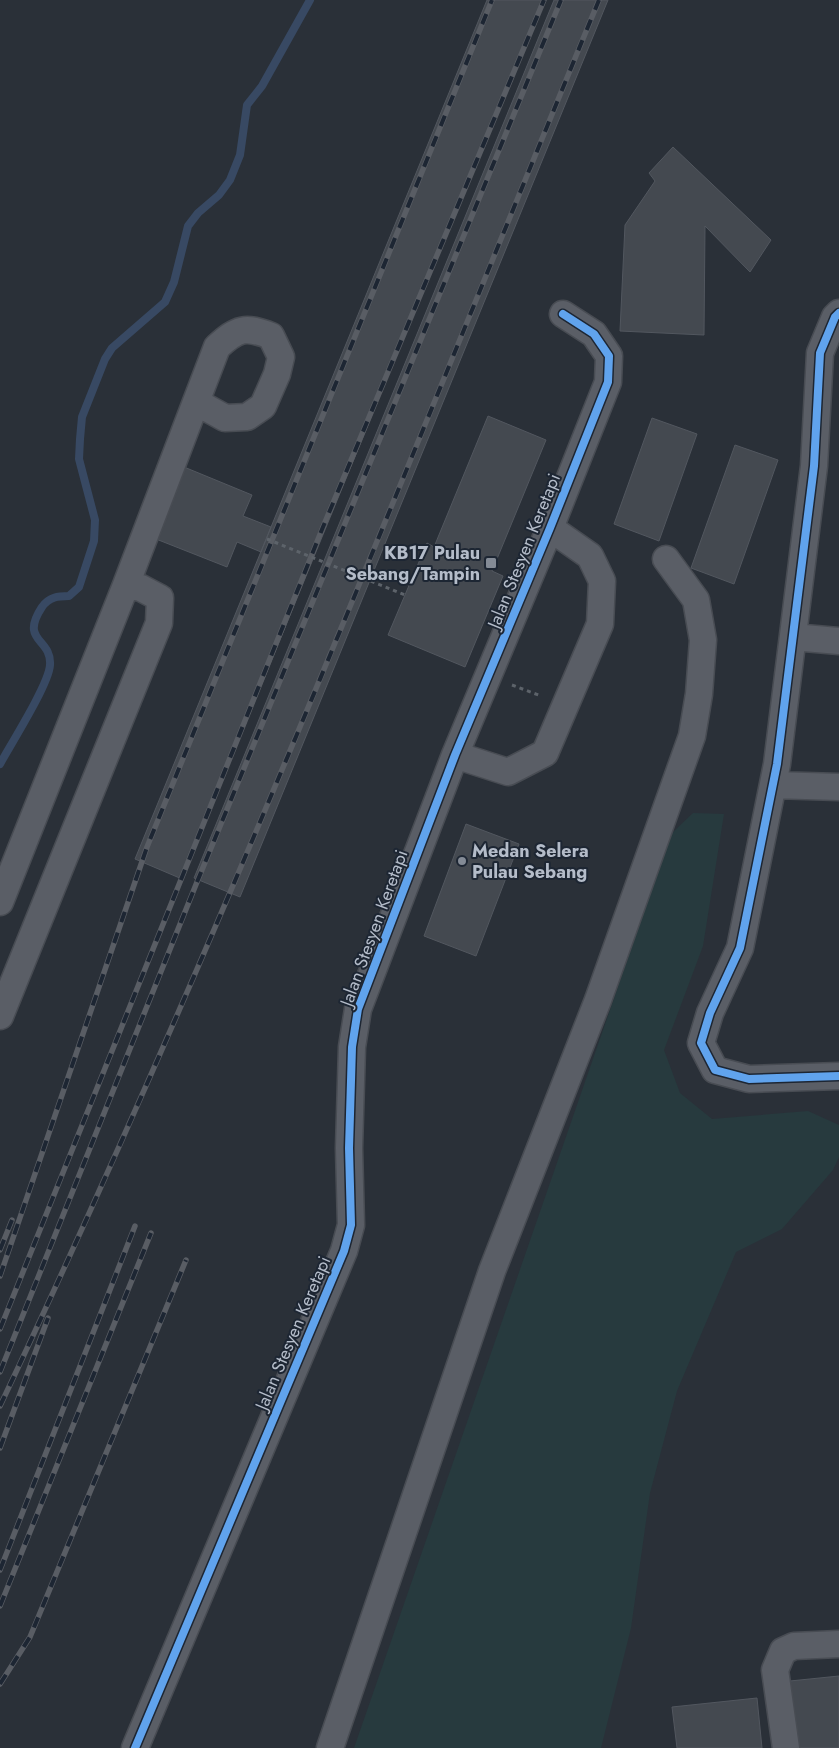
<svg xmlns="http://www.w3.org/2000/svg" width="839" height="1748" font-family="Jost,sans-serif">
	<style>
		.green { fill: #273a3e }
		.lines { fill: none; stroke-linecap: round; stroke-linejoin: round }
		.stream { stroke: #384963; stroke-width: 8 }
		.building { fill: #444950; stroke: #52575f }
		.minor-casing { stroke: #484c53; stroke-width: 29 }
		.path { stroke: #5d636a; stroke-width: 3; stroke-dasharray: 4 4; stroke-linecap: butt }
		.minor { stroke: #5a5e66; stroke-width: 26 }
		.rail-casing { stroke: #595d64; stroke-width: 5.5 }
		.rail { stroke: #1d2633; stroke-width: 4; stroke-dasharray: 11; stroke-linecap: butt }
		.path-bridge { stroke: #5d636a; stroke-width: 3; stroke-dasharray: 4 4; stroke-linecap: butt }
		.cycleway-casing { stroke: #1d2633; stroke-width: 11 }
		.cycleway { stroke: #60a3ed; stroke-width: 8 }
		.poi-dot { fill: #848b96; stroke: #1d2633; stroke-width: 2 }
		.labels { text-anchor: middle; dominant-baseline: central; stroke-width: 4; stroke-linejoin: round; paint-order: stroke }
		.street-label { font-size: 18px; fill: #b4bcc9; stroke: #1d2633 }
		.poi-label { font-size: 18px; font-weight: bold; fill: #b4bcc9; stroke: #1d2633; text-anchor: end }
	</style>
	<rect width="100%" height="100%" fill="#2a3038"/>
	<path class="green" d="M693,813L724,814L703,946L664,1050L680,1093L712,1119L808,1111L839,1125V1157L833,1170L782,1229L736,1252L677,1391L650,1493L631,1628L601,1748H354L671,834Z"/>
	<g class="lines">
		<path class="stream" d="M0,764C11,744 49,684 50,665C52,638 19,642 42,607C49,597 58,596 69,596L79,587L94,541L95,520L79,459L80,439L82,417L105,359L112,348L165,302L174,282L188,226L198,213L219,195L230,180L240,155L247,105L262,86L310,0"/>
	</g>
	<path class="building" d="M487,0H542L182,879L135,859Z
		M554,0H608L240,897L194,878Z
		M673,147L771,240L750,272L705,226L704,335L620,331L625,225L655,181L649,173Z
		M488,416L546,440L492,571L503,576L465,667L388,635L427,543L434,547Z
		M652,418L697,434L659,541L614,524Z
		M735,445L778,460L734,584L691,568Z
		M184,467L252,495L243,516L271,527L261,552L237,542L227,567L156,539Z
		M466,824L519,844L476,956L424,936Z
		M839,1676V1748H797L790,1681Z
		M757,1698L762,1748H677L672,1707Z"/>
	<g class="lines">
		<defs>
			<path id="minor" d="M839,313L835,317L820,353L814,466L777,764L740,948L710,1013L701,1043L715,1070L749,1079L839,1076
				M793,637L839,641
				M455,755L508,772L545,753L600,624L602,581L590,556L550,528
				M773,785L839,787
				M0,902L126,585L217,347C238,328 245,326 271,336L281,357L277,374L263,406L247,417L225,418L196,402
				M0,1016L159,623L160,598L141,588L126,585
				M135,1748L344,1251L351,1225L349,1148L352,1047L358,1009L455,755L550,528L608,382L609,356L594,334L563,314
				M330,1748L492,1271L598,1000L692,736L699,694L703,640L696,600L666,559
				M786,1748L775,1670L783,1651L794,1646L839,1644"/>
		</defs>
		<use href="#minor" class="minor-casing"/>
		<path class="path" d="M512,685L541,696"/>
		<use href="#minor" class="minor"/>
		<defs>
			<path id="rail" d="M0,1250L12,1220
				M0,1276L147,847L492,0
				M0,1329L323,527L544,0
				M0,1372L197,882L561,0
				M0,1406C218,945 405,471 599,0
				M0,1448L48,1318
				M0,1570L135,1226
				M0,1606L151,1233
				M0,1684L30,1637L186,1260"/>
		</defs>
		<use href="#rail" class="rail-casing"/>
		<use href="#rail" class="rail"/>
		<path class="path-bridge" d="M267,539L405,595"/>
		<defs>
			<path id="cycleway" d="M839,313L835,317L820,353L814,466L777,764L740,948L710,1013L701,1043L715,1070L749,1079L839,1076
				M135,1748L344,1251L351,1225L349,1148L352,1047L358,1009L455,755L550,528L608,382L609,356L594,334L563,314"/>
		</defs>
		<use href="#cycleway" class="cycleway-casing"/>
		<use href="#cycleway" class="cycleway"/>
	</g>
	<g class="poi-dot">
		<rect x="485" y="557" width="12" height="12" rx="2.5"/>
		<circle cx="462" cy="861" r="5"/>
	</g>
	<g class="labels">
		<g class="street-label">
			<text transform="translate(524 551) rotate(-68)">Jalan Stesyen Keretapi</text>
			<text transform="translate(374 928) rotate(-70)">Jalan Stesyen Keretapi</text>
			<text transform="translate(293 1333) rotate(-67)">Jalan Stesyen Keretapi</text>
		</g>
		<g class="poi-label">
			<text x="480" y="553">KB17 Pulau<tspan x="480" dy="21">Sebang/Tampin</tspan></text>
			<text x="472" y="851" text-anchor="start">Medan Selera<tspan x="472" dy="21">Pulau Sebang</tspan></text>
		</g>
	</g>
</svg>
